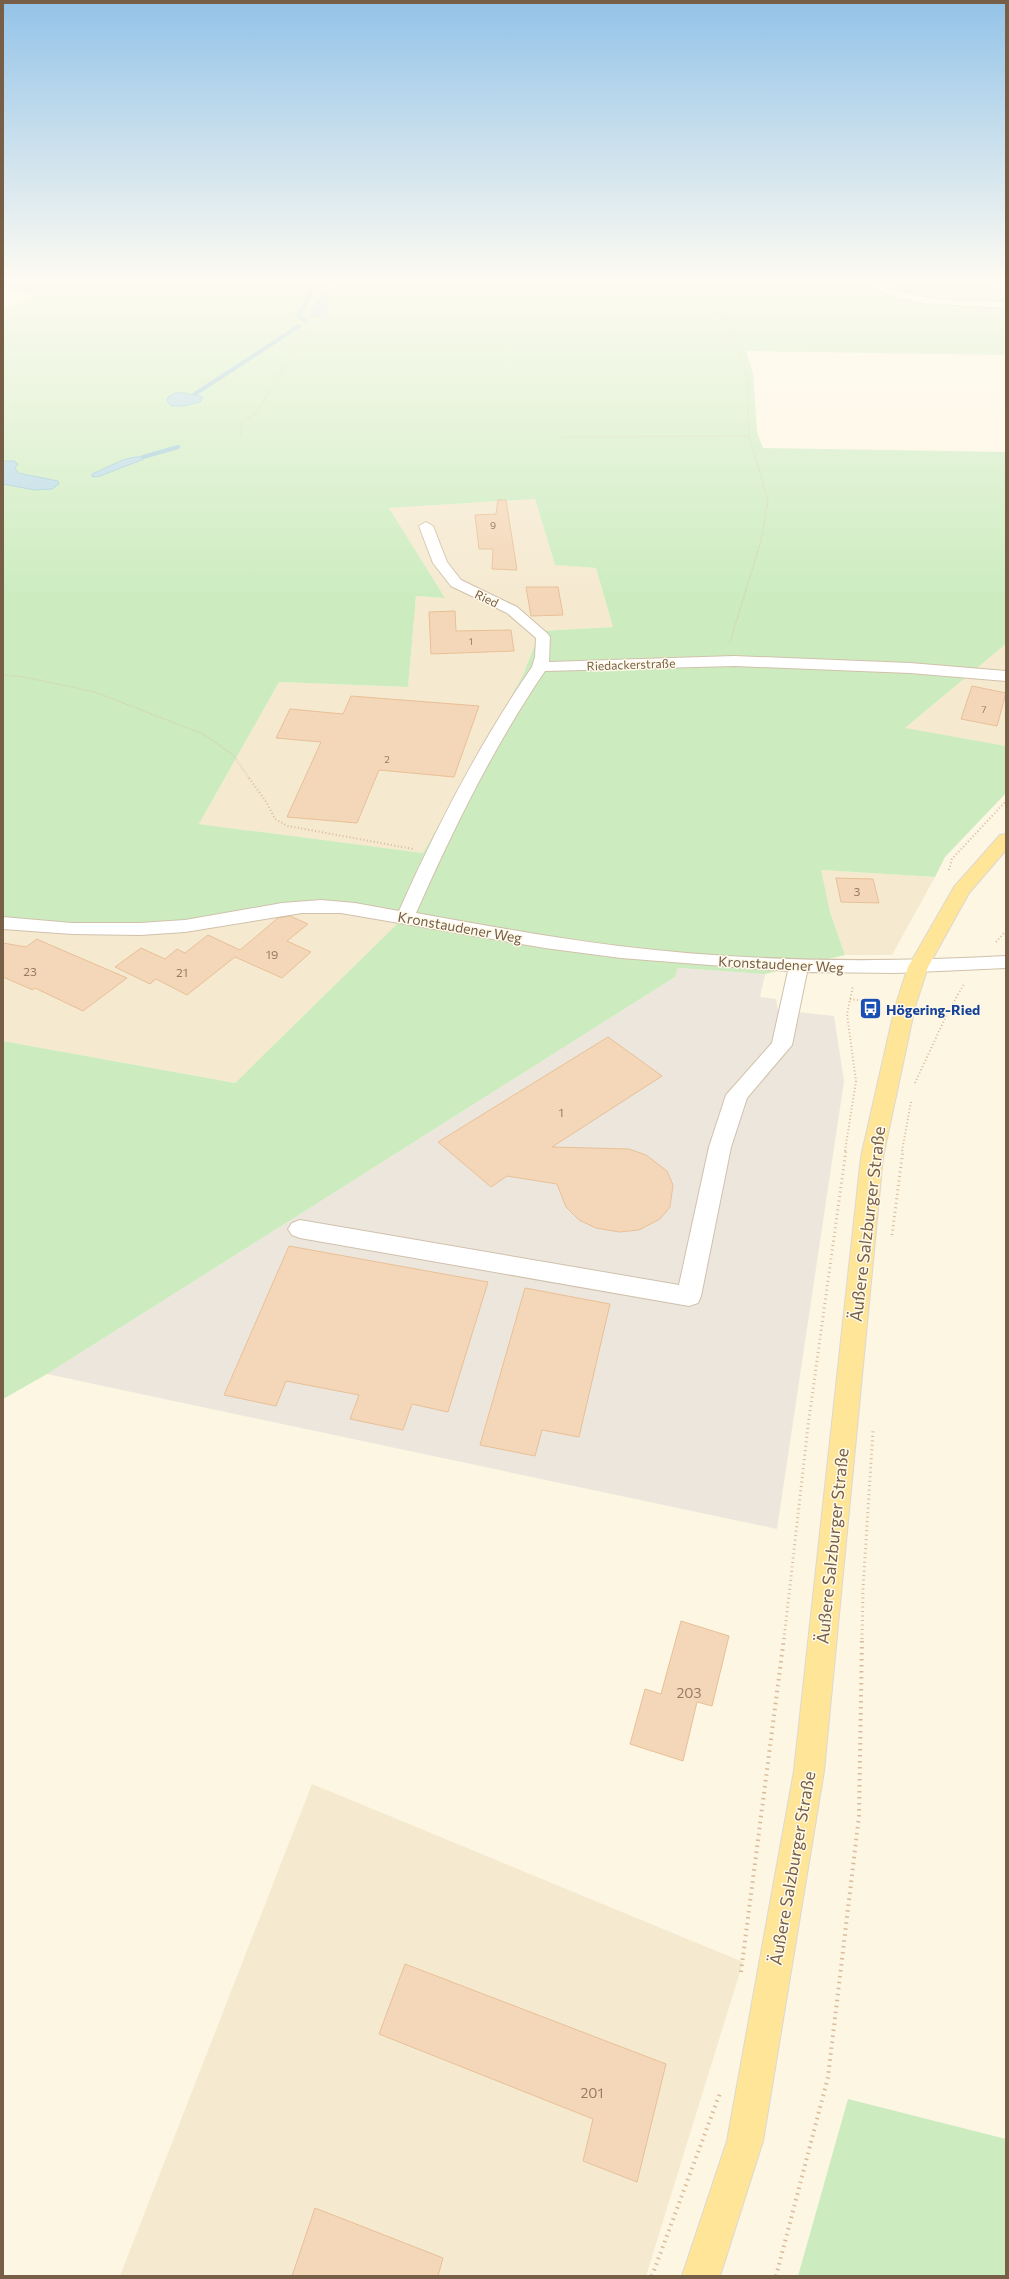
<svg xmlns="http://www.w3.org/2000/svg" width="1009" height="2279" font-family="Commissioner,sans-serif">
	<style>
		.residential { fill: #f5e9d0 }
		.industrial { fill: #ece6dd }
		.green { fill: #ccecc0; fill-rule: evenodd }
		.water { fill: #b5dae8; stroke: #9bc9da }
		.lines { fill: none; stroke-linecap: round; stroke-linejoin: round }
		.stream { stroke: #9bc9da; stroke-width: 4 }
		.building { fill: #f4d7b8; stroke: #e8c097 }
		.minor-casing { stroke: #d1c1ab; stroke-width: 2 }
		.major-casing { stroke: #ded8d3; stroke-width: 2 }
		.path-far3 { stroke: #d9bb9b; stroke-width: 1.5; stroke-dasharray: 0.5 1.5; stroke-linecap: butt }
		.path-far2 { stroke: #d9bb9b; stroke-width: 2; stroke-dasharray: 1 2.5; stroke-linecap: butt }
		.path-far1 { stroke: #d9bb9b; stroke-width: 3; stroke-dasharray: 1 3.5; stroke-linecap: butt }
		.path { stroke: #d9bb9b; stroke-width: 4; stroke-dasharray: 1.5 4.5; stroke-linecap: butt }
		.minor { fill: #fff; fill-rule: evenodd }
		.major { fill: #ffe597; fill-rule: evenodd }
		.labels { text-anchor: middle; dominant-baseline: central; stroke-width: 3; stroke-linejoin: round; paint-order: stroke }
		.far-number-label { font-size: 10px; fill: #967c63 }
		.far-street-label { font-size: 12px; fill: #765e47; stroke: #fff9e9 }
		.number-label { font-size: 12px; fill: #967c63 }
		.street-label { font-size: 14px; fill: #765e47; stroke: #fff9e9 }
		.transit-label { font-size: 14px; font-weight: bold; fill: #164399; stroke: #fff9e9; text-anchor: start }
		.near-number-label { font-size: 14px; fill: #967c63 }
		.near-street-label { font-size: 17px; fill: #765e47; stroke: #fff9e9 }
	</style>
	<rect width="100%" height="100%" fill="#fdf6e2"/>
	<path class="residential" d="M535,499L555,565L596,568L613,627L540,631L523,675L423,853L199,824L279,682L408,687L416,596L445,598L389,508Z
		M1006,644V746L904,729Z
		M820,870L935,877L892,955H845L830,912Z
		M302,908L399,922L235,1083L3,1041V925Z
		M312,1784L743,1962L646,2276H120Z"/>
	<path class="industrial" d="M678,968L765,974L760,997L776,999L778,1010L834,1016L844,1081L777,1529L47,1374L675,977Z"/>
	<path class="green" d="M3,278H859L909,298L1006,306V355L746,351L753,373L757,432L763,448L1006,452V644L905,728L1006,746V793L945,857L935,877L821,870L830,912L845,955L765,974L678,968L675,977L47,1374L3,1399V1041L235,1083L399,922L302,908L186,929L3,925V309L37,296L3,288ZM535,499L555,565L596,568L613,627L540,631L523,675L423,853L199,824L279,682L408,687L416,596L445,598L389,508Z
		M869,278H992L1006,298V303L920,296L897,291Z
		M848,2099L1006,2139V2276H798Z"/>
	<path class="water" d="M328,278H332L333,280L327,301L329,307L324,315L312,316L309,313C316,308 330,286 328,278Z
		M176,393H185L203,397L200,402L184,406H171L167,401L168,397Z
		M143,457L144,459L100,476L92,477V474C108,468 126,455 143,457Z
		M3,461H14L18,464L15,468L18,473L58,481L59,484L52,489L35,490L3,484Z"/>
	<g class="lines">
		<path class="stream" d="M306,321L298,316L320,278
			M195,394L299,326
			M143,457L178,447"/>
	</g>
	<path class="building" d="M498,500H506L517,570L492,569L493,549H479L475,515L496,514Z
		M526,587H558L563,615L531,616Z
		M455,611L456,631L511,630L514,651L431,654L429,612Z
		M972,686L1006,693L997,726L961,719Z
		M351,696L479,706L454,777L379,770L357,823L287,817L321,742L276,738L290,709L343,714Z
		M836,878L873,879L879,903L841,902Z
		M290,916L308,924L287,941L311,952L282,978L235,957L187,995L156,979L150,984L115,967L141,948L165,959L177,949L185,953L208,935L240,950L278,918Z
		M37,939L48,944L127,978L83,1011L35,988L33,990L3,977V943L26,947Z
		M608,1037L662,1076L552,1147L629,1149L646,1155L667,1171L673,1185L670,1207L660,1219L639,1230L619,1232L596,1228L579,1220L566,1207L557,1184L507,1176L491,1187L438,1142Z
		M289,1246L488,1282L448,1412L412,1404L403,1430L350,1419L359,1395L286,1381L276,1406L224,1395Z
		M525,1288L610,1304L579,1437L542,1430L535,1456L480,1445Z
		M681,1621L729,1636L712,1706L697,1702L683,1761L630,1744L645,1689L661,1694Z
		M405,1964L666,2064L637,2182L583,2161L593,2119L379,2034Z
		M315,2208L443,2258L438,2276H292Z"/>
	<g class="lines">
		<defs>
			<path id="minor" d="M859,278C878,278 892,290 911,294C942,302 974,301 1006,302V308L922,303L887,294Z
				M426,522L433,526L447,562L461,580L517,607L548,634L550,637L549,662L734,656L910,663L1006,671V681L910,673L734,666L545,671C493,747 453,830 416,913C484,925 551,938 619,946C748,962 877,963 1006,956V968L896,973L807,972L792,1045L747,1098L731,1147L701,1296L698,1303L689,1306L300,1238L292,1235L288,1229L292,1223L300,1220L679,1285L709,1147L726,1095L772,1043L788,971L621,958L545,948L341,913H302L185,932L140,935L72,934L3,929V917L72,923H140L185,920L282,903L321,900L355,903L399,911C437,826 479,744 532,667L535,657L536,638L507,613L451,586L433,563L419,526Z"/>
			<path id="major" d="M1006,834V850L969,893L928,967L915,1007L883,1157L824,1771L763,2141L720,2276H682L727,2141L794,1771L861,1157L895,1007L908,967L954,887L1000,835Z"/>
		</defs>
		<use href="#minor" class="minor-casing"/>
		<use href="#major" class="major-casing"/>
		<path class="path-far3" d="M705,278L710,295L740,352L744,365L747,378L749,436L768,500L761,541L730,642
			M3,310L98,278
			M240,435L242,422L255,414L310,329L309,325L295,318L294,313L315,278
			M564,437L749,436
			M3,675L24,677L95,692L203,734L233,755L250,779"/>
		<path class="path-far2" d="M249,778L267,803L275,819L288,826L413,849
			M949,870L952,859L1006,801
			M996,942L1006,931
			M850,999L871,1002L870,1009
			M915,1083L947,1014L964,984
			M845,1151L856,1081L847,1014L853,986
			M902,1151L911,1102"/>
		<path class="path-far1" d="M892,1235L903,1150
			M784,1639L808,1426L846,1150
			M862,1639L863,1589L873,1431"/>
		<path class="path" d="M741,1972L784,1638
			M652,2276L720,2093
			M776,2276L828,2077L859,1816L862,1638"/>
		<use href="#minor" class="minor"/>
		<use href="#major" class="major"/>
	</g>
	<linearGradient id="sky" x2="0" y2="1"><stop stop-color="#93c3e8"/><stop offset="0.47" stop-color="#fefbf2"/><stop offset="1" stop-color="#fefbf2" stop-opacity="0"/></linearGradient>
	<rect width="1009" height="597" fill="url(#sky)"/>
	<defs>
		<symbol id="bus-square" viewBox="-11 -11 22 22"><rect x="-9" y="-9" width="18" height="18" rx="4" fill="#1a4fb4" stroke="#fff9e9"/><path d="M-5-6H5V4H4V6H2V4H-2V6H-4V4H-5ZM-3.5-4V0h7V-4ZM-3.5 1.2v1.5H-2V1.2ZM2 1.2v1.5H3.5V1.2Z" fill="#fff"/></symbol>
	</defs>
	<g fill-rule="evenodd">
		<use href="#bus-square" x="858" y="996" width="25" height="25"/>
	</g>
	<g class="labels">
		<g class="far-number-label">
			<text x="493" y="525">9</text>
			<text x="471" y="641">1</text>
			<text x="984" y="709">7</text>
			<text x="387" y="759">2</text>
		</g>
		<g class="far-street-label">
			<text transform="translate(487 598) rotate(26)">Ried</text>
			<text transform="translate(631 664) rotate(-2)">Riedackerstraße</text>
		</g>
		<g class="number-label">
			<text x="857" y="891">3</text>
			<text x="272" y="954">19</text>
			<text x="30" y="971">23</text>
			<text x="182" y="972">21</text>
			<text x="561" y="1112">1</text>
		</g>
		<g class="street-label">
			<text transform="translate(460 927) rotate(10)">Kronstaudener Weg</text>
			<text transform="translate(781 964) rotate(3)">Kronstaudener Weg</text>
		</g>
		<g class="transit-label">
			<text x="886" y="1009">Högering-Ried</text>
		</g>
		<g class="near-number-label">
			<text x="689" y="1692">203</text>
			<text x="592" y="2092">201</text>
		</g>
		<g class="near-street-label">
			<text transform="translate(867 1224) rotate(-83)">Äußere Salzburger Straße</text>
			<text transform="translate(832 1546) rotate(-84)">Äußere Salzburger Straße</text>
			<text transform="translate(792 1868) rotate(-80)">Äußere Salzburger Straße</text>
		</g>
	</g>
	<rect width="1009" height="2279" fill="none" stroke="#765e47" stroke-width="8"/>
</svg>
